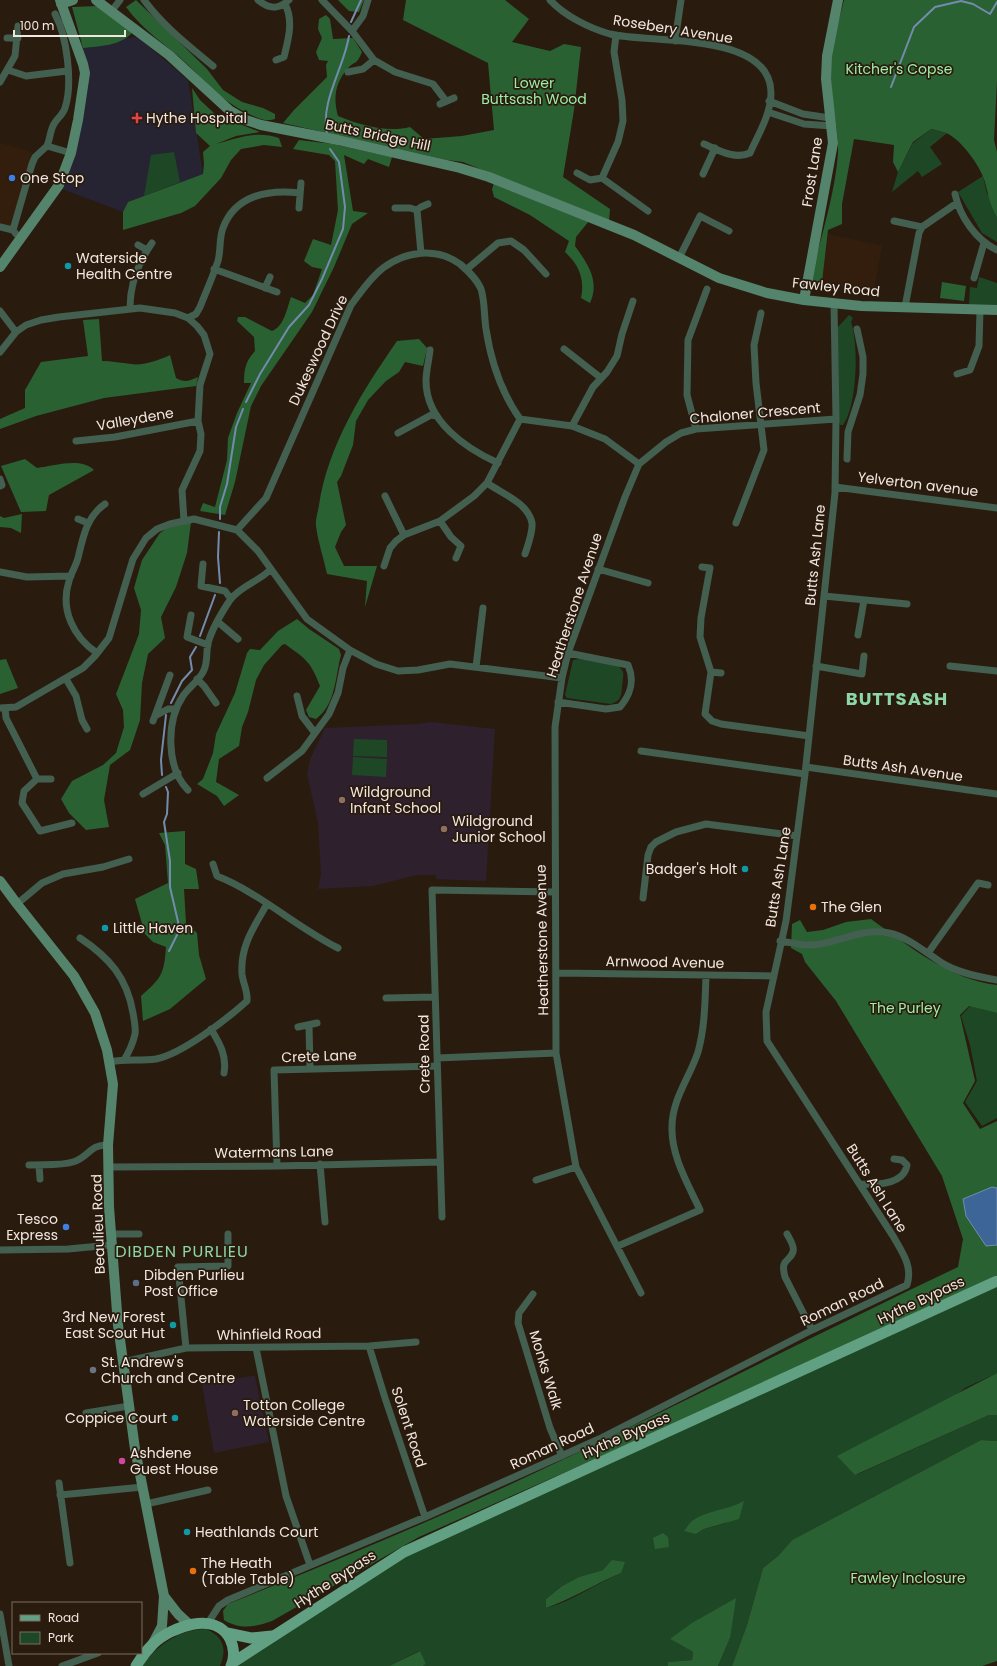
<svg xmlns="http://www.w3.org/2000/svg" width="997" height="1666" font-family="Poppins,sans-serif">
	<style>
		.built { fill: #331e0d }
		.education { fill: #2e202d }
		.medical { fill: #262333 }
		.green { fill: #1e4825; fill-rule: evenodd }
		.forest { fill: #2a6133 }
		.water { fill: #3d6598; stroke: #738cad }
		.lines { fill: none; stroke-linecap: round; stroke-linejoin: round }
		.stream { stroke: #738cad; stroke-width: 2 }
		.street { stroke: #425f50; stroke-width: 7 }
		.secondary { stroke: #54846c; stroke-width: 10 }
		.primary { stroke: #61a082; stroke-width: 11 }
		.health-dot { fill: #e0444e; stroke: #2a1b0f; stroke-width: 1.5 }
		.shop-dot { fill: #3f7fe0; stroke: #2a1b0f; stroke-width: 1.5 }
		.culture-dot { fill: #0f9aa8; stroke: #2a1b0f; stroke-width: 1.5 }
		.education-dot { fill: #8d6e63; stroke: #2a1b0f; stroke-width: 1.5 }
		.food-dot { fill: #e8710a; stroke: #2a1b0f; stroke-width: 1.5 }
		.service-dot { fill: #5c6f8a; stroke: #2a1b0f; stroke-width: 1.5 }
		.worship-dot { fill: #6b7280; stroke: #2a1b0f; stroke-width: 1.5 }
		.hotel-dot { fill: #d1479c; stroke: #2a1b0f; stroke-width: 1.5 }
		.labels { text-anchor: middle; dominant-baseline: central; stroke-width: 3.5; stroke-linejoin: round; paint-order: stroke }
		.street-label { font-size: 14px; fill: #f2e7df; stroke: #2a1b0f }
		.park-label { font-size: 14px; fill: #9deda6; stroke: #2a1b0f }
		.poi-label { font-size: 14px; fill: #f2e7df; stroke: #2a1b0f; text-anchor: start }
		.quarter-label { font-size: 16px; letter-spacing: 1px; fill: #8dd6a6; stroke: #2a1b0f }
		.district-label { font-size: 18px; font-weight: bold; letter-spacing: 1px; fill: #8dd6a6; stroke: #2a1b0f }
	</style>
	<rect width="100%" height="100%" fill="#2a1b0f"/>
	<path class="built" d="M0,143L32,152L12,228L0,225Z
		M828,234L882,246L873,296L822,282Z"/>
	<path class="education" d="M431,722L495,729L486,881L436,879V875H417L373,886L318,889L321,874L318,823L307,774L310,759L325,728L417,724Z
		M258,1375L255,1376L269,1442L214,1453L202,1384Z"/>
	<path class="medical" d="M138,37L188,80L203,174L128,202L123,212L62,189L89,70L81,42Z"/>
	<path class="green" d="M931,129L947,133L930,147L942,164L922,177L918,171L892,192L898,172L913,143Z
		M174,152L180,182L144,196L151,155Z
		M983,176L987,194L997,200V242L982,233L958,192Z
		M979,277L997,283V305H969L970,287L977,288Z
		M849,315L853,318L851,322C859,344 857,407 843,425H840L838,419L837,328Z
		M580,659C591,661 619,660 623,672C624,677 622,683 622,688C621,697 620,701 611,704L567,698L565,695L573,660Z
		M354,739L387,740V757L353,756Z
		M353,757L387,759L386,777L352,775Z
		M970,1006L997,1013V1118L982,1126L965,1102L977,1081L970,1045L961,1016Z
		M997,1285V1373L965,1388L856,1475L989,1415H997V1441L981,1440L792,1540L779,1555L763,1568L747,1625L732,1666H718L730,1638L670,1639L693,1652L692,1660L669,1662L668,1666H423L426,1664L419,1651L389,1666H236L415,1550ZM732,1508L726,1523L704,1529L696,1534L712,1512ZM603,1570L621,1573C595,1584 573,1601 546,1608V1599L562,1586L579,1577Z
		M206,1629C224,1637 227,1649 220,1666H141C159,1645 177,1630 206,1629Z"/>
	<path class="forest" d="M136,0L207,69L223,90L242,102L263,108L275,114V119C263,122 260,119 249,114C222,101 208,84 187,64C167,45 143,31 126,7Z
		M338,0H364L359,12L349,11Z
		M406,0H505L529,19L512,42L550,51L564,44L581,47L574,110L563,177L610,209L609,222L463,162L447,160L283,123L294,110L327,77L326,65L328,61L319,60L316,52L322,38L318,29L319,19L326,15L330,19L333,39L353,38L362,52C356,66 356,60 348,68C335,83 333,98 338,116C360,125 387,133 410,127L424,139L462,136L494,130L488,63L403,20Z
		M844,0H997V81L994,140L997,152V217C989,203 989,197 985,182C981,167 961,139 946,133C941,131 936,130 931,129L913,142L898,172L893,162L894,145L854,139L842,204V224L828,230L822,282L818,287L811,279C820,240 835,194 838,154C839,128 831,104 830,78C829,52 838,25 844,0Z
		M98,6L132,33C120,46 100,46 83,48L72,7Z
		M192,88L200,100L215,114L260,132L236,136L216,144C239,138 256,130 279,138L282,147L264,145L241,149L231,160L221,178L195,206L181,213L123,230V212L128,202L203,174L204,164L203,152L210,146L196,133Z
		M299,140L333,144L392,157L389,167L368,159L364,164L344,155L353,211L368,213L352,224L334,267L312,312L261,386L251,406L235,482L225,515L200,511L203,503L215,507L227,460L228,438L237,413L251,383H244C244,368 246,361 255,351L254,337L237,321L238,317H245L272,331C284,327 287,308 291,297L305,303L313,295L322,269L312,267L304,261L313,239L331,245L338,210L335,161L329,155L293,149Z
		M494,183L589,221L576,237L575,246C588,264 600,281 590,303L581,298C585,279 579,265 565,252L569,241L530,215L494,197L492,189Z
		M942,282L966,286L964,301L940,298Z
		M99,319L102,361C112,361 121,363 131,364C143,366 160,360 170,355L176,378C184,383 190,381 198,377L196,386L104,398L36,416L0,429V419L25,408V390L41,362L88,356L83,320Z
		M419,339L427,348L423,366L405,362L399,372L386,381L368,400L356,421L353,445L341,476L337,482L346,525L341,532L335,547L344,566H377L365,607L367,581L327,574C324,559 318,542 316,526C315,520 318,512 319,505C328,445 363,390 397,341Z
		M25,459L37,468C55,466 80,457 94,470L49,495L46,511L21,512L1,466Z
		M22,514L21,533L11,528L0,527V516L4,518Z
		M176,522H191L187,553L176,587L161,617L165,638L148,654L142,683L140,720L130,750L110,765L104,800L109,827L86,830L69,813L61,799L72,781L103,765L116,753L124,727L123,710L116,694L139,634L141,610L134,588L142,560L160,533Z
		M297,619L309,629L339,649L341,655C335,678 336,704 316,719L309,717L306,710L320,686C311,662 306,659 285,644L282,645L264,665L256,680L248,712L242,727L239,746L219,759L216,782L239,795L224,806L217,796L197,784L203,779L213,753L216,734L235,693L247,653L250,649L260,650L278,631Z
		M6,659L18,688L0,694V660Z
		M185,831V864L196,869L199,889H184L186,923L197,933L199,955L206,979L170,1009L143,1021L141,996C161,978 164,975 166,947L153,942L145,934L135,899L168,883L165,845L159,833Z
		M871,919C909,946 950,980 997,985V1013L969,1006L960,1015L975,1081L963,1103L980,1129L997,1121V1275L967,1290L663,1429L419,1537L272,1621C255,1627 240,1630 224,1620L223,1611L228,1604C322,1566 415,1528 507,1486C658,1415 807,1339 958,1267L963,1239L942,1176L836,1001L805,962L802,954L791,948L792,924L800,920L807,932L823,930L846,922Z
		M997,1373V1415H989L855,1475L837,1456Z
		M981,1440L997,1441V1661L982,1666H732L747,1625L763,1568L779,1555L792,1540Z
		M744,1501L739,1519L704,1529L696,1534L684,1531C687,1528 689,1523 692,1521C707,1510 728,1510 744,1501Z
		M663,1533L668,1537L669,1547L655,1549L653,1538Z
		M612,1560L625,1562L621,1573C595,1584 572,1599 546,1608V1599L562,1586L579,1577L603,1570Z
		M736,1598L730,1638L718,1666H668V1662L692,1660L693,1652L670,1639L692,1623Z
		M420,1651L426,1664L423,1666H389Z"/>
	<path class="water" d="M992,1187L997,1188V1245L986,1246L966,1216L963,1199Z"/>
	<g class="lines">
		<path class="stream" d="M351,22L361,0
			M891,87L914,27L935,7L961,1L973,4L990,14L997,2
			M327,134C320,101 344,68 349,36
			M246,402L260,374L289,327L309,305L322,279L343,229L345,207L339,162L330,149
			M220,519V507L227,484L236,427L243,409
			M219,532L218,557L220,583
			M200,636L215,595
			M171,703L182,681L192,670L190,657L196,647
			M162,775L161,760L166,715
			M166,787L168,792L167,814L164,822L170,861V887L179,926L178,933L169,951"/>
		<path class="street" d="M144,0C163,26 189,46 213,66
			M258,0C269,9 278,10 289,0
			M322,0L352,31L374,60L395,72L433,84L446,101
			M550,0C565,16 589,28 610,34C651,44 771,31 771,93C771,114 758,135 750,153C735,160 718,150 704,144
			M111,12L120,0
			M352,31L363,16L368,0
			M7,38H18
			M675,41L681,0
			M276,60L284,57C288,40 294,21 285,4
			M8,70L26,76L67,71
			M348,72L363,69L374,60
			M0,82L15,56L18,26
			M769,101L803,114L830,118
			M440,104L454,98
			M768,112L804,124L832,126
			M47,146C50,139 50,132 53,126C56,119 63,115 65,108C73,84 67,36 55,14
			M577,173L590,180L602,178L618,142L623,121L622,100L614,52L616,35
			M703,174L715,148
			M602,178L648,211
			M955,194C960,217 976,240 997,250
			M299,208L301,183
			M395,208H410L417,210L421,253
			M417,210L421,207L428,204
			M894,221L922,227
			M0,227L13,230L16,234
			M13,230L32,164L35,157L47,146L71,153
			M138,245L147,250
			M679,258L700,216L729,231
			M214,269L277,292
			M467,269L498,243L511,241L524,250L546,274
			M974,278L984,243
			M265,288L270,277
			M905,307L919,233L922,227L957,203
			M130,308C130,284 138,263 152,243
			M0,311L16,332
			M188,318L196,314L200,307C206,292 213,276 218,261C221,250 219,238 223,228C235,195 269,189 300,193
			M564,349L601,378
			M430,350C429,360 426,371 426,381C426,421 465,448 498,463
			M0,352L16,332L26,325L41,320L59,317L140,308L175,313L188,318L197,326L204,335L210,354L200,385L198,421L201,434L200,451L182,490L184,521
			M957,374L970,370L979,346L980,310
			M572,426L593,387L607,372L617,356L622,334L633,301
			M696,429L687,395L688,340L707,289
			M398,433L431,415L437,416
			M76,441L115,437L198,421
			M847,459L848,432L860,395L863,374V357L857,329
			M0,479L2,485L0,486
			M487,483C503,494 528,503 532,523C533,532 528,545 525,554
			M835,487L997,508
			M385,496L404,535
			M78,519L88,523
			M440,521L451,537L461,546L456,558
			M736,523L764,450L756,383L754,345L761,313
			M237,530L266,498L351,305C361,292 370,278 383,268C406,251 436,247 460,264C468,271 477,279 481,289C485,302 484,316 486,329C491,362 501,392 520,419L572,426L605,439L639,464
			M203,564L201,586L225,591L231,599
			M384,566L390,548L396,541L404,535L440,521L474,496L487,483L520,419
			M702,567L710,568L701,618L700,637L711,672L705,714L712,721L721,724L809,736
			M598,569L648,583
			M0,572L27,577L71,576
			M824,596L907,604
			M191,615L187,637L208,645
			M218,622L238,639
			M858,635L864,600
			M97,653C73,637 60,609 69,581C71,573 76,566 78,558C83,538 86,517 105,504
			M816,666L862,674L864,656
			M950,666L997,671
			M476,667L483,608
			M711,672L721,673
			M66,679L76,696L82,720L87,729
			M197,679L204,686L216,703
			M297,696L302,716L315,733
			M558,702L606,709L620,707C631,694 635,681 628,665L568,653
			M0,708L16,707L83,668L95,656L109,638L133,559L146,538L157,529L170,524L194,519L237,530L258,551L307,619L350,650L376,664L398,671L418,670L450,664L562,678
			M5,708L6,718L37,779L24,791L22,803L40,831L72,823
			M155,716L168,709H176
			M153,721L170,675
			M641,751L805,774
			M806,767L997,794
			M267,778L302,751L329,714L338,693L343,668L350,650
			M37,779H51
			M188,790C166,768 166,721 183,696C189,687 200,680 204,670C208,661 206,652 208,643C212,629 222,612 230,600C240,586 260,581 271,569
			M143,794L178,773
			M213,864L217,876C260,893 296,927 338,948
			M643,898L648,855L651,847L656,842L676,832L706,824L797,836
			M17,904L42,883L63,874L103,867L129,859
			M80,938C110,958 127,978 133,1013C134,1019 136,1028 135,1034C133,1043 129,1052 124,1060
			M780,941C790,942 801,946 811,945C837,944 862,927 889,933C908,937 925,952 942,963C958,973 979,977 997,980
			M928,953L978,883L988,885
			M557,973L774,976
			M386,998L435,997
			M309,1025L310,1068
			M298,1027L317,1023
			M211,1029C220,1044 227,1056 224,1073
			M437,1058L556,1053
			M109,1062C125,1059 140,1061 156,1059C182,1054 227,1019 247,1001C248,991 243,984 242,974C240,946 254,927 267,904
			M320,1164L325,1222
			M29,1165C43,1164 60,1166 73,1162C89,1157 90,1144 108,1145
			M39,1165L40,1179
			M277,1166L274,1070L437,1066
			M109,1167L277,1166L439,1162
			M536,1180L576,1167
			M860,1184C876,1185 904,1185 907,1165L902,1160L894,1159
			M442,1217L432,890L555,892
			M111,1234H139
			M787,1234C789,1238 795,1246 793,1252C789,1263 780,1258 785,1277L812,1330
			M618,1246L700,1210C688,1184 671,1156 672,1127C672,1099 690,1077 698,1052C705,1027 705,1001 706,976
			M0,1250L68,1249L111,1245
			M641,1293L576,1167L556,1053L555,727L562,678L568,653L625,497L639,464L666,442L681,433L696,429L836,419
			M533,1294L519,1313L518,1323L550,1428L562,1456
			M369,1346L385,1398L425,1517
			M186,1348L178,1267L228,1266V1234
			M256,1348L286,1496L310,1565
			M123,1362L186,1348L369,1346L416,1342
			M86,1413L129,1406
			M59,1483L70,1563
			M60,1495L143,1487
			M146,1504L208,1490
			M0,1614L9,1666
			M208,1623L219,1606L228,1600L425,1517L599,1439L812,1330L907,1285C913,1266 902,1252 893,1236L767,1041L766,1012L786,921L805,774L835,493L836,419L834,303
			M62,1666L98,1653"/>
		<path class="secondary" d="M96,0L169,55L229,110L246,120L261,125L338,140L460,168L489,177L634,235L719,278L767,293L804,300L861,306L997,310
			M61,4L73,0
			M0,267L59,185L71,153L78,120L85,73L83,64L60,0
			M804,300L833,143L826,79L827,56L838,0
			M0,881L17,904L74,976L95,1013L107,1050L113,1084L108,1145L109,1207L118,1325L135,1449L164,1596L162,1626L153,1643
			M164,1596L178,1614L190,1625"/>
		<path class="primary" d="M227,1633L251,1638L272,1636
			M232,1663L404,1552L997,1281
			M136,1666C141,1658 146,1651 153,1644C171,1627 215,1610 230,1639C234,1647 235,1658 231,1666"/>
	</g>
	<path class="health-dot" d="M135 112h4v4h4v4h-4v4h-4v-4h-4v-4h4z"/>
	<g class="shop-dot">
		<circle cx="12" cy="178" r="4"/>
		<circle cx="66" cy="1227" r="4"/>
	</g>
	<g class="culture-dot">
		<circle cx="68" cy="266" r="4"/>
		<circle cx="745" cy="869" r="4"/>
		<circle cx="105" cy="928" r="4"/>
		<circle cx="173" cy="1325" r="4"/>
		<circle cx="175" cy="1418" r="4"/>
		<circle cx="187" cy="1532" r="4"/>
	</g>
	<g class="education-dot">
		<circle cx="342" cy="800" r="4"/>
		<circle cx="444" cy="829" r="4"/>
		<circle cx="235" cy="1413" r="4"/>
	</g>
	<g class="food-dot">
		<circle cx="813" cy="907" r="4"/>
		<circle cx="193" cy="1571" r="4"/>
	</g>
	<circle class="service-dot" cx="136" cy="1283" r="4"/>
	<circle class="worship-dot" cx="93" cy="1370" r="4"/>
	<circle class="hotel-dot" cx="122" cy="1461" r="4"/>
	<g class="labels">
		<g class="street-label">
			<text transform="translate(673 29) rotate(9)">Rosebery Avenue</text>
			<text transform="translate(378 135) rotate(12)">Butts Bridge Hill</text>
			<text transform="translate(812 172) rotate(-81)">Frost Lane</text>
			<text transform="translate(836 287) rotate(6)">Fawley Road</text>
			<text transform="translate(318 350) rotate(-65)">Dukeswood Drive</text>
			<text transform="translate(755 413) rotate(-5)">Chaloner Crescent</text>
			<text transform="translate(135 419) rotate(-10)">Valleydene</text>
			<text transform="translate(918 484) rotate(7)">Yelverton avenue</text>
			<text transform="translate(815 555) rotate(-84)">Butts Ash Lane</text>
			<text transform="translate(574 605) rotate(-72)">Heatherstone Avenue</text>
			<text transform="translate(903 768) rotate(8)">Butts Ash Avenue</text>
			<text transform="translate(778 877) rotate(-81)">Butts Ash Lane</text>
			<text transform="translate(542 940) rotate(-91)">Heatherstone Avenue</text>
			<text transform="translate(665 962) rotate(1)">Arnwood Avenue</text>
			<text transform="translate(424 1054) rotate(-91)">Crete Road</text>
			<text transform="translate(319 1056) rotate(-2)">Crete Lane</text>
			<text transform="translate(274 1152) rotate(-1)">Watermans Lane</text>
			<text transform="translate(877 1188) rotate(58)">Butts Ash Lane</text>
			<text transform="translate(98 1224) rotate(-92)">Beaulieu Road</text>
			<text transform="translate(921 1300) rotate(-25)">Hythe Bypass</text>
			<text transform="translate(842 1302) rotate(-26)">Roman Road</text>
			<text transform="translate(269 1334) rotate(-1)">Whinfield Road</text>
			<text transform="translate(546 1370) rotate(73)">Monks Walk</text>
			<text transform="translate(409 1427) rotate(72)">Solent Road</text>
			<text transform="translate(626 1435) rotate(-24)">Hythe Bypass</text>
			<text transform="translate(552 1446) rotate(-25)">Roman Road</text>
			<text transform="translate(335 1579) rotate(-33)">Hythe Bypass</text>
		</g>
		<g class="park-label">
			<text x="899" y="69">Kitcher's Copse</text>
			<text x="534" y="83">Lower<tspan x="534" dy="16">Buttsash Wood</tspan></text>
			<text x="905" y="1008">The Purley</text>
			<text x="908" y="1578">Fawley Inclosure</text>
		</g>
		<g class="poi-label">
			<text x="146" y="118">Hythe Hospital</text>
			<text x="20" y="178">One Stop</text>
			<text x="76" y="258">Waterside<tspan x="76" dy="16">Health Centre</tspan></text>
			<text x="350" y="792">Wildground<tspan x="350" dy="16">Infant School</tspan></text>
			<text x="452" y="821">Wildground<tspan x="452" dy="16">Junior School</tspan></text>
			<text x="737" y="869" text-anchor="end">Badger's Holt</text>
			<text x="821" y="907">The Glen</text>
			<text x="113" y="928">Little Haven</text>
			<text x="58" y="1219" text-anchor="end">Tesco<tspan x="58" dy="16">Express</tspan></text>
			<text x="144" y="1275">Dibden Purlieu<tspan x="144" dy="16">Post Office</tspan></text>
			<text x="165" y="1317" text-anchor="end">3rd New Forest<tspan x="165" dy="16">East Scout Hut</tspan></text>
			<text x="101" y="1362">St. Andrew's<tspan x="101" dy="16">Church and Centre</tspan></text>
			<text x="243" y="1405">Totton College<tspan x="243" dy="16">Waterside Centre</tspan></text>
			<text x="167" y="1418" text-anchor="end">Coppice Court</text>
			<text x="130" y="1453">Ashdene<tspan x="130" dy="16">Guest House</tspan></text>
			<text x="195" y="1532">Heathlands Court</text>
			<text x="201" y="1563">The Heath<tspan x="201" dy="16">(Table Table)</tspan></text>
		</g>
		<g class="quarter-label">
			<text x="182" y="1251">DIBDEN PURLIEU</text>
		</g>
		<g class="district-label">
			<text x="897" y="698">BUTTSASH</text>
		</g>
	</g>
	<rect x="12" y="1602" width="130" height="52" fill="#2a1b0f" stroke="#7a6d62"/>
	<rect x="20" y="1615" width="20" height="6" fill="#61a082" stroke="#7a6d62"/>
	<text x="48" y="1622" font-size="12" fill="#f2e7df">Road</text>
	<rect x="20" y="1632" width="20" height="12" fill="#1e4825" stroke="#7a6d62"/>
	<text x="48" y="1642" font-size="12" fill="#f2e7df">Park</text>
	<path d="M14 30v6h111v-6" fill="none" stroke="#f2e7df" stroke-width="2"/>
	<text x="20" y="30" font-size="12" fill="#f2e7df" stroke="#2a1b0f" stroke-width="3" paint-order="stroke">100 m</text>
</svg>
